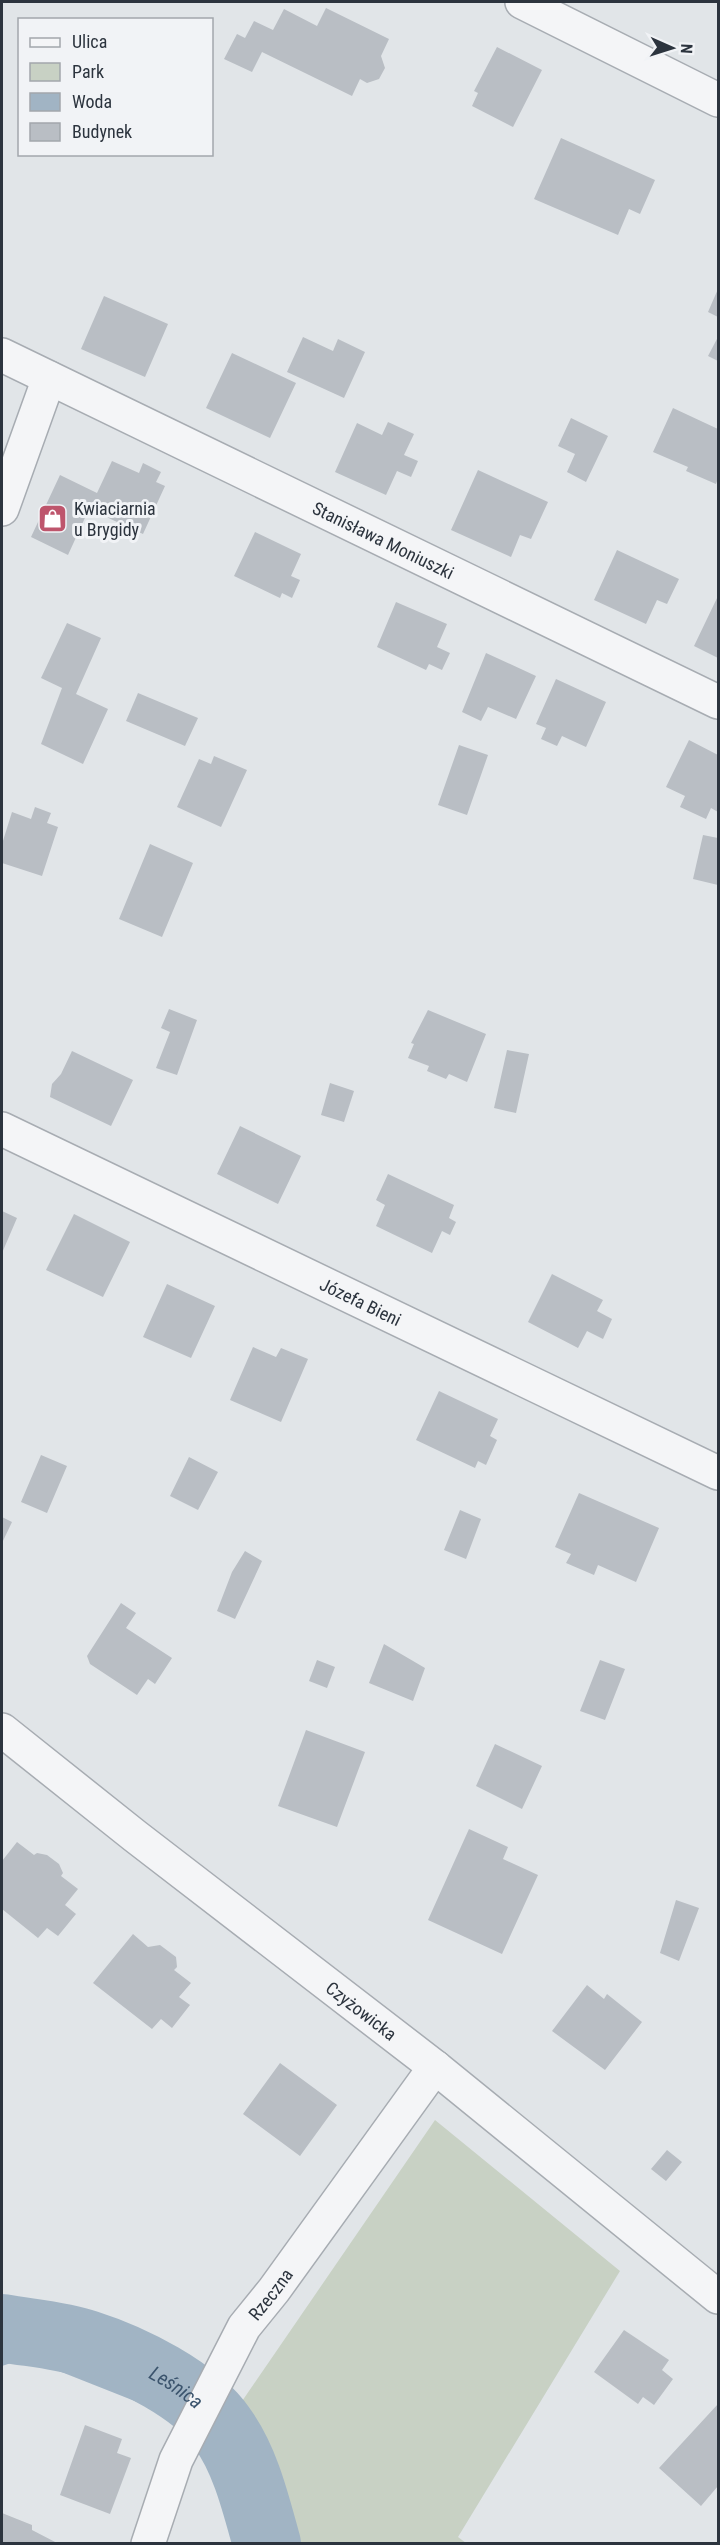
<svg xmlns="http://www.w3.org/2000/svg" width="720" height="2545" font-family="'Roboto Condensed',sans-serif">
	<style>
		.green { fill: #c8d1c4 }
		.water { fill: #a1b4c4 }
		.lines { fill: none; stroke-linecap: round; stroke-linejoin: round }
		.river { stroke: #a1b4c4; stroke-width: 68 }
		.building { fill: #b9bec4 }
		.minor-casing { stroke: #a7acb2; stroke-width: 36 }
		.tertiary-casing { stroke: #a7acb2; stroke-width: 36 }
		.minor { stroke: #f4f5f7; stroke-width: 33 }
		.tertiary { stroke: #f4f5f7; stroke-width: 33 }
		.labels { text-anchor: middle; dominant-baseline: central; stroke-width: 6; stroke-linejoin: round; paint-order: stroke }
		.poi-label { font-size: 18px; fill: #2c343e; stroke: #f1f3f6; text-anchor: start }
		.street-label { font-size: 18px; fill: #2c343e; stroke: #f1f3f6 }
		.water-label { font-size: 20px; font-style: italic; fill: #3b546d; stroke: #f1f3f6 }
	</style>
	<rect width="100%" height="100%" fill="#e1e5e8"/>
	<path class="green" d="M435,2120L620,2271L458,2537L466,2543H284L250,2430L236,2410Z"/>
	<path class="water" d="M2,2314L112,2334H146L193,2363L165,2413L26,2358L2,2366Z
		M233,2414L251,2441L281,2543H254L232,2470L214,2450Z"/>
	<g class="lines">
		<path class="river" id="s1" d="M2,2328C29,2333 60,2335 87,2344C131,2358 196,2390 222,2428C246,2461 256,2505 267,2544"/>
	</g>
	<path class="building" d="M326,8L389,39L381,56L385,68L379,79L367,83L360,79L352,96L262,52L252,72L224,59L237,34L245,38L254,21L273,30L284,9L317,26Z
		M497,47L542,70L513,127L472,106L478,93L474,91Z
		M561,138L655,180L640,214L629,209L618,235L534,199Z
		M718,289V317L708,312Z
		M104,296L168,324L145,377L81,349Z
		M303,337L333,351L338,339L365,352L344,398L287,372Z
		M718,337V361L708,356Z
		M232,353L296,383L270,438L206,408Z
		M673,408L718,429V478L716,484L686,471L688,467L653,452Z
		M571,418L608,436L586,482L567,472L575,454L558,446Z
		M388,422L414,434L404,455L418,461L411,477L397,471L386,495L335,472L357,423L382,435Z
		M112,461L139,473L143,463L161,472L156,482L165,486L143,534L89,509L68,555L31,537L60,475L97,493Z
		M478,470L548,502L531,539L520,535L511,557L451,530Z
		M255,532L301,554L291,576L300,580L292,598L282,593L280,598L234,576Z
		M617,550L679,579L667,604L657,600L646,624L594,600Z
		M718,596V658L694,646Z
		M396,602L447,624L437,647L450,653L442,670L429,664L426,670L377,647Z
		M67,623L101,638L76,694L108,709L83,764L41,744L62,688L41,678Z
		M486,653L536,676L516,719L488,707L481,721L462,712Z
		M556,679L606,702L586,747L562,736L557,746L541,739L546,728L536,724Z
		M138,693L198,718L185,746L126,721Z
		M689,740L718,755V812L711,808L706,819L680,807L685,796L666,787Z
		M459,745L488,755L467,815L438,805Z
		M214,756L247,770L221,827L177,807L199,759L211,764Z
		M35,807L51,813L47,823L58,827L42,876L2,863V844L12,812L31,819Z
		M703,835L718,838V885L693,879Z
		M150,844L193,863L162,937L119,919Z
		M169,1009L197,1020L177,1075L156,1068L170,1032L161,1028Z
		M428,1010L486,1034L467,1082L449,1074L446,1079L427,1071L429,1066L408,1058L414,1044L411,1043Z
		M507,1050L529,1054L516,1113L494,1108Z
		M72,1051L133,1080L111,1126L50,1097L52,1084L61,1074Z
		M330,1083L354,1091L344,1122L321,1115Z
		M240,1126L301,1156L278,1204L217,1174Z
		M388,1174L454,1205L449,1218L456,1222L450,1235L442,1231L432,1253L376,1226L385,1205L376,1200Z
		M2,1211L17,1218L2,1253Z
		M74,1214L130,1242L103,1297L46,1270Z
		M552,1274L603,1300L597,1311L612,1319L603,1339L587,1331L578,1348L528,1322Z
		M167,1284L215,1306L191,1358L143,1337Z
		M253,1347L276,1357L281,1348L308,1359L281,1422L230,1400Z
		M439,1391L498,1419L490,1436L497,1440L486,1465L478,1461L475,1468L416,1440Z
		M41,1455L67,1466L47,1513L21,1502Z
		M189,1457L218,1472L198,1510L170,1496Z
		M579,1493L659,1528L636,1582L598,1565L594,1575L566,1563L571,1554L555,1547Z
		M460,1510L481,1519L466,1559L444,1550Z
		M2,1517L12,1522L2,1543Z
		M245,1551L262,1561L235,1619L217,1611L232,1572Z
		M121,1603L136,1613L126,1628L172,1658L155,1684L148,1679L137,1695L90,1664L87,1656Z
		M384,1644L425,1668L413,1701L369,1683Z
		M317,1660L335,1667L327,1688L309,1681Z
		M600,1660L625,1669L605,1720L580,1711Z
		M306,1730L365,1752L337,1827L278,1806Z
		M495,1744L542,1766L522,1809L476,1786Z
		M469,1829L508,1847L503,1859L538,1875L502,1954L428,1920Z
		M17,1842L34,1855L37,1853L47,1855L59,1864L63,1873L61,1876L78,1889L65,1905L76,1914L58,1936L47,1928L38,1938L2,1909V1861Z
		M676,1900L699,1908L679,1961L660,1953Z
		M133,1934L148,1947L160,1945L176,1957L177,1967L174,1970L191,1983L179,1997L190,2005L172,2028L161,2019L152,2029L93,1983Z
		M587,1985L604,1999L607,1994L642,2022L605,2070L552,2031Z
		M280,2063L337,2105L300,2156L243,2114Z
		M667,2150L682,2162L666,2181L651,2169Z
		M624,2330L669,2360L662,2370L673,2379L654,2405L643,2397L638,2404L594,2372Z
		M718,2404V2486L701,2506L659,2468Z
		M85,2425L122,2439L117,2453L131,2458L110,2514L60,2495Z
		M2,2513L32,2525V2530L59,2544H2Z"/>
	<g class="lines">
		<defs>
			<g id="minor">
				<path d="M522,2L718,100"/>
				<path id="s2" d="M2,355L718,702"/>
				<path d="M2,509L49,378"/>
				<path id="s3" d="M2,1129L718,1473"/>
				<path id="s4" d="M148,2544L176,2460L244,2327L274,2290L435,2067"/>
			</g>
			<g id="tertiary">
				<path id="s5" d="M2,1730L135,1836L435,2067L718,2297"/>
			</g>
		</defs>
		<use href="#minor" class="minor-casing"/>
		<use href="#tertiary" class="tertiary-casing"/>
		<use href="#minor" class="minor"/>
		<use href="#tertiary" class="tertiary"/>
	</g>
	<defs>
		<symbol id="shop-square" viewBox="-11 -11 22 22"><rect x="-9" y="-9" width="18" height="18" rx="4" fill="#be556c" stroke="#f1f3f6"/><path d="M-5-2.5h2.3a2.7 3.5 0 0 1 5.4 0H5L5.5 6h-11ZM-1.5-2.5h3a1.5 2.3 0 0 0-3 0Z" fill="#fff"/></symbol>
	</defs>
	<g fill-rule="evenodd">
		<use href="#shop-square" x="36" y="502" width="33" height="33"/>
	</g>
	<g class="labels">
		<g class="poi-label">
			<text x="74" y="508">Kwiaciarnia<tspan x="74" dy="21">u Brygidy</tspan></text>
		</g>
		<g class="street-label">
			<text stroke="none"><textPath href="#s2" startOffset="424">Stanisława Moniuszki</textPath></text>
			<text stroke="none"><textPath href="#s3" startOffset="398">Józefa Bieni</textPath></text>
			<text stroke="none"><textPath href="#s5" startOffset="456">Czyżowicka</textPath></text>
			<text stroke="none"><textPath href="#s4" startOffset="280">Rzeczna</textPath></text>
		</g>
		<g class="water-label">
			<text stroke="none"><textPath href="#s1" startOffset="186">Leśnica</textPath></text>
		</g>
	</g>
	<rect width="720" height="2545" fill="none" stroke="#2c343e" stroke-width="6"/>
	<rect x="18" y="18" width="195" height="138" fill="#f1f3f6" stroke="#a2a7ac" stroke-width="1.5"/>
	<rect x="30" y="38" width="30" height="9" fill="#f4f5f7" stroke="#a2a7ac" stroke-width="1.5"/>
	<text x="72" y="48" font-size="18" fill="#2c343e">Ulica</text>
	<rect x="30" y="63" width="30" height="18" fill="#c8d1c4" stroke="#a2a7ac" stroke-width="1.5"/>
	<text x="72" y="78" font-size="18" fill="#2c343e">Park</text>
	<rect x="30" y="93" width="30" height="18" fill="#a1b4c4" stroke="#a2a7ac" stroke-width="1.5"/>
	<text x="72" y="108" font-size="18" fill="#2c343e">Woda</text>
	<rect x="30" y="123" width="30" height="18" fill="#b9bec4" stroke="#a2a7ac" stroke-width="1.5"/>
	<text x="72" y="138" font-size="18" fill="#2c343e">Budynek</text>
	<g transform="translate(672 48) rotate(93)" stroke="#f1f3f6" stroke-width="4.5" paint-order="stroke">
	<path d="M0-4.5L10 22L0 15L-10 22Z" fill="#2c343e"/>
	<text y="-9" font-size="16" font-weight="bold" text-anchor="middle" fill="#2c343e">N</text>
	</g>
</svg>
